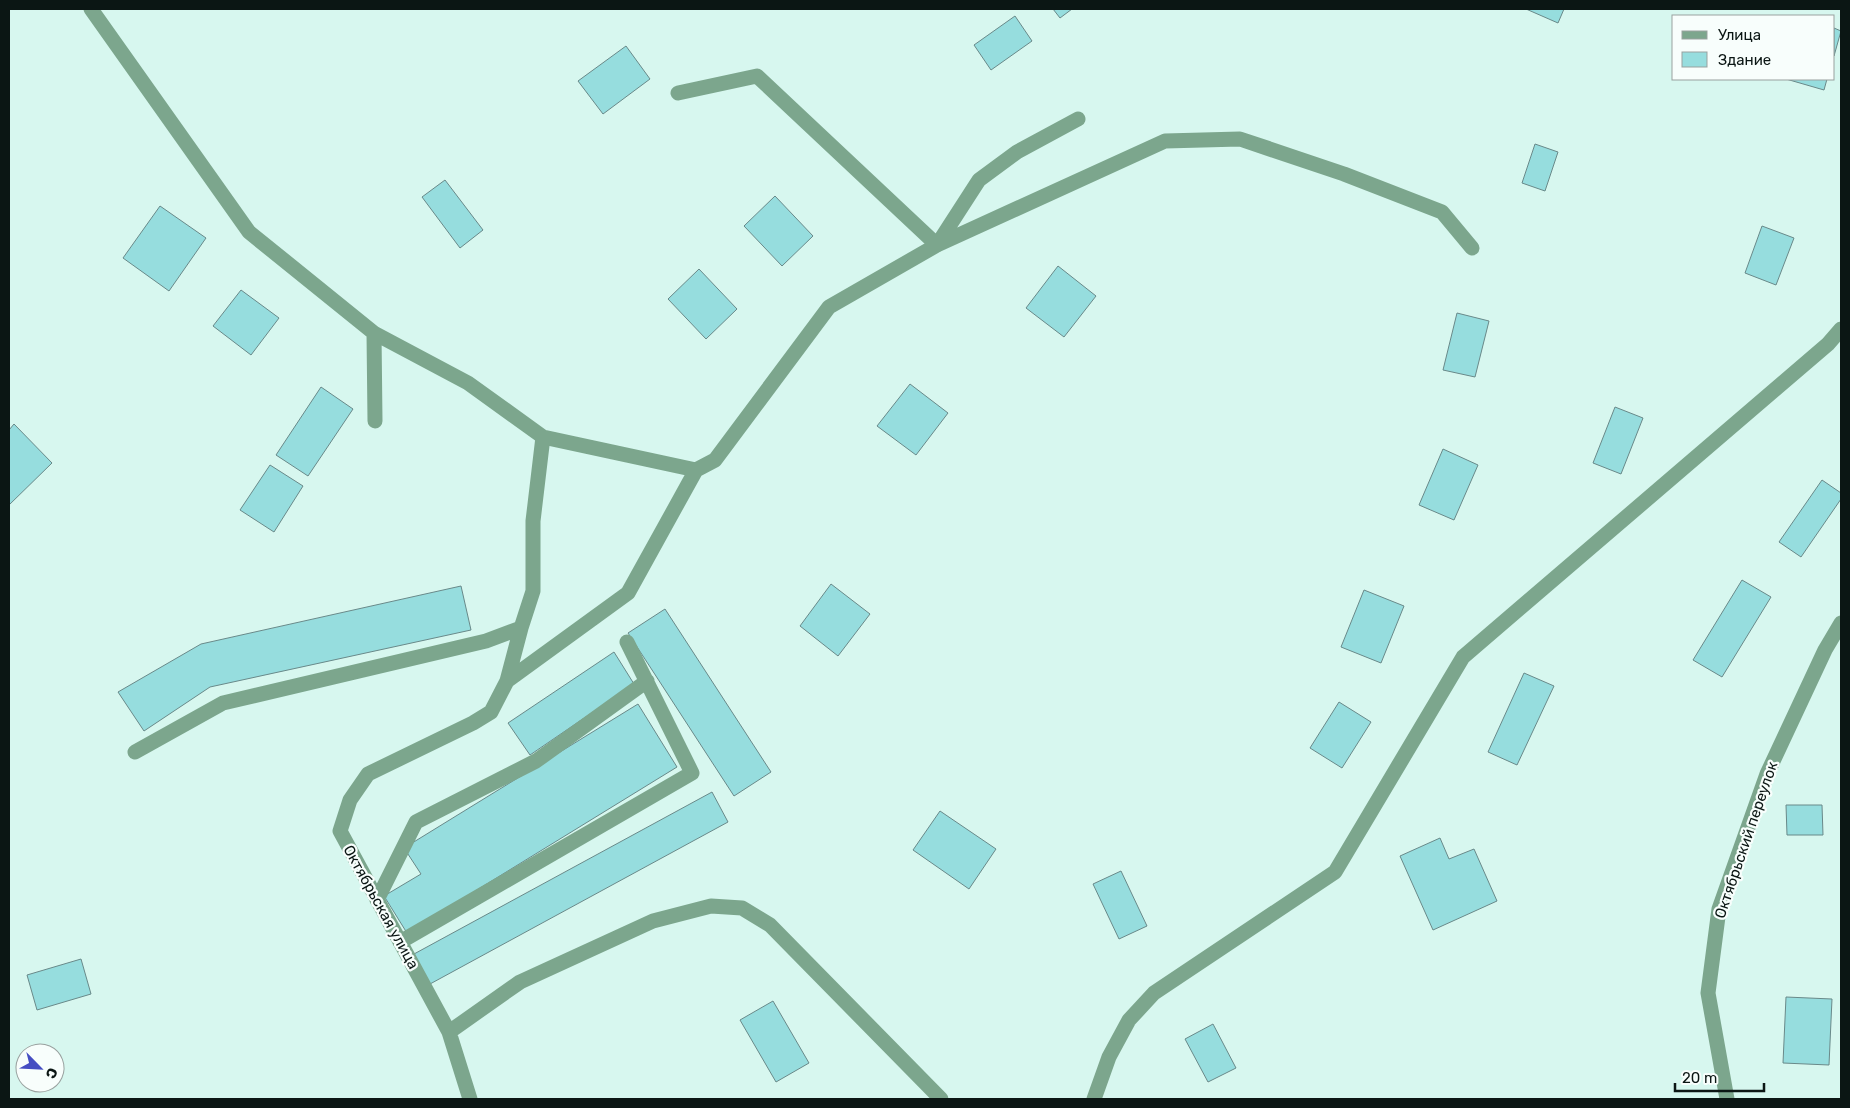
<svg xmlns="http://www.w3.org/2000/svg" width="1850" height="1108" font-family="Rubik,sans-serif">
	<style>
		.building { fill: #96ddde; stroke: #698989 }
		.lines { fill: none; stroke-linecap: round; stroke-linejoin: round }
		.minor { stroke: #7ca68d; stroke-width: 15 }
		.labels { text-anchor: middle; dominant-baseline: central; stroke-width: 4.5; stroke-linejoin: round; paint-order: stroke }
		.street-label { font-size: 15px; fill: #0b1614; stroke: #f8fefc }
	</style>
	<rect width="100%" height="100%" fill="#d7f7ef"/>
	<path class="building" d="M1053,9H1072L1060,18Z
		M1526,9H1564L1558,23Z
		M1015,16L1032,41L991,70L974,45Z
		M1834,28L1841,31L1834,56Z
		M626,46L650,79L603,114L578,81Z
		M1786,79H1827L1824,90Z
		M1535,144L1558,152L1545,191L1522,183Z
		M445,180L483,230L460,248L422,197Z
		M775,196L813,236L782,266L744,226Z
		M160,206L206,238L169,291L123,258Z
		M1762,226L1794,238L1776,285L1745,273Z
		M1058,266L1096,296L1064,337L1026,308Z
		M699,269L737,309L706,339L668,299Z
		M241,290L279,318L251,355L213,326Z
		M1457,313L1489,321L1475,377L1443,370Z
		M910,384L948,413L916,455L877,426Z
		M321,387L353,409L308,476L276,455Z
		M1615,407L1643,418L1621,474L1593,463Z
		M14,424L52,463L9,505V430Z
		M1443,449L1478,465L1454,520L1419,505Z
		M270,465L303,486L274,532L240,510Z
		M1822,480L1841,493V499L1801,557L1779,542Z
		M1742,580L1771,597L1722,677L1693,660Z
		M831,584L870,614L838,656L800,626Z
		M461,586L471,630L210,687L144,731L118,692L201,644Z
		M1364,590L1404,606L1381,663L1341,647Z
		M665,609L771,772L734,796L628,633Z
		M614,652L634,684L530,755L508,723Z
		M1524,673L1554,686L1517,765L1488,752Z
		M1339,702L1371,722L1342,768L1310,748Z
		M638,704L677,767L407,933L384,896L421,874L404,848Z
		M712,792L728,822L430,984L414,954Z
		M1786,805H1822L1823,835H1787Z
		M940,811L996,849L969,889L913,850Z
		M1440,838L1449,859L1474,849L1497,901L1433,930L1400,856Z
		M1121,871L1147,926L1119,939L1093,884Z
		M81,959L91,994L37,1010L27,975Z
		M1786,997L1832,999L1829,1065L1783,1063Z
		M773,1001L809,1063L776,1082L740,1020Z
		M1213,1024L1236,1068L1208,1082L1185,1039Z"/>
	<g class="lines">
		<path class="minor" d="M91,9L249,232L374,333L468,383L543,437L696,470L715,460L829,307L937,245L1165,141L1240,139L1344,174L1442,212L1472,248
			M678,93L757,76L937,245L979,180L1017,152L1078,119
			M374,333L375,421
			M507,681L628,593L696,470
			M135,752L223,703L486,641L521,628
			M377,900L416,822L536,761L647,681
			M400,942L692,773L627,642
			M449,1032L520,982L653,921L711,906L742,908L770,925L941,1099
			M470,1099L449,1032L340,831L350,800L368,774L473,723L491,712L507,681L521,628L533,591V521L543,437
			M1094,1099L1109,1057L1129,1020L1154,993L1335,872L1463,657L1828,344L1841,329
			M1727,1099L1708,993L1719,909L1767,774L1825,650L1841,623"/>
	</g>
	<g class="labels">
		<g class="street-label">
			<text transform="translate(1746 840) rotate(-71)">Октябрьский переулок</text>
			<text transform="translate(381 907) rotate(61)">Октябрьская улица</text>
		</g>
	</g>
	<rect width="1850" height="1108" fill="none" stroke="#0b1614" stroke-width="20"/>
	<rect x="1672" y="15" width="162" height="65" fill="#f8fefc" stroke="#99a19f"/>
	<rect x="1682" y="31" width="25" height="8" fill="#7ca68d" stroke="#99a19f"/>
	<text x="1718" y="40" font-size="15" fill="#0b1614">Улица</text>
	<rect x="1682" y="52" width="25" height="15" fill="#96ddde" stroke="#99a19f"/>
	<text x="1718" y="65" font-size="15" fill="#0b1614">Здание</text>
	<g transform="translate(40 1068) rotate(114)"><circle r="24" fill="#f8fefc" stroke="#99a19f"/>
	<path d="M0-4L9 19L0 12L-9 19Z" fill="#454dc2"/>
	<text y="-8" font-size="14" font-weight="bold" text-anchor="middle" fill="#0b1614">С</text>
	</g>
	<path d="M1675 1083v8h89v-8" fill="none" stroke="#0b1614" stroke-width="2.5"/>
	<text x="1682" y="1083" font-size="15" fill="#0b1614" stroke="#f8fefc" stroke-width="4" paint-order="stroke">20 m</text>
</svg>
